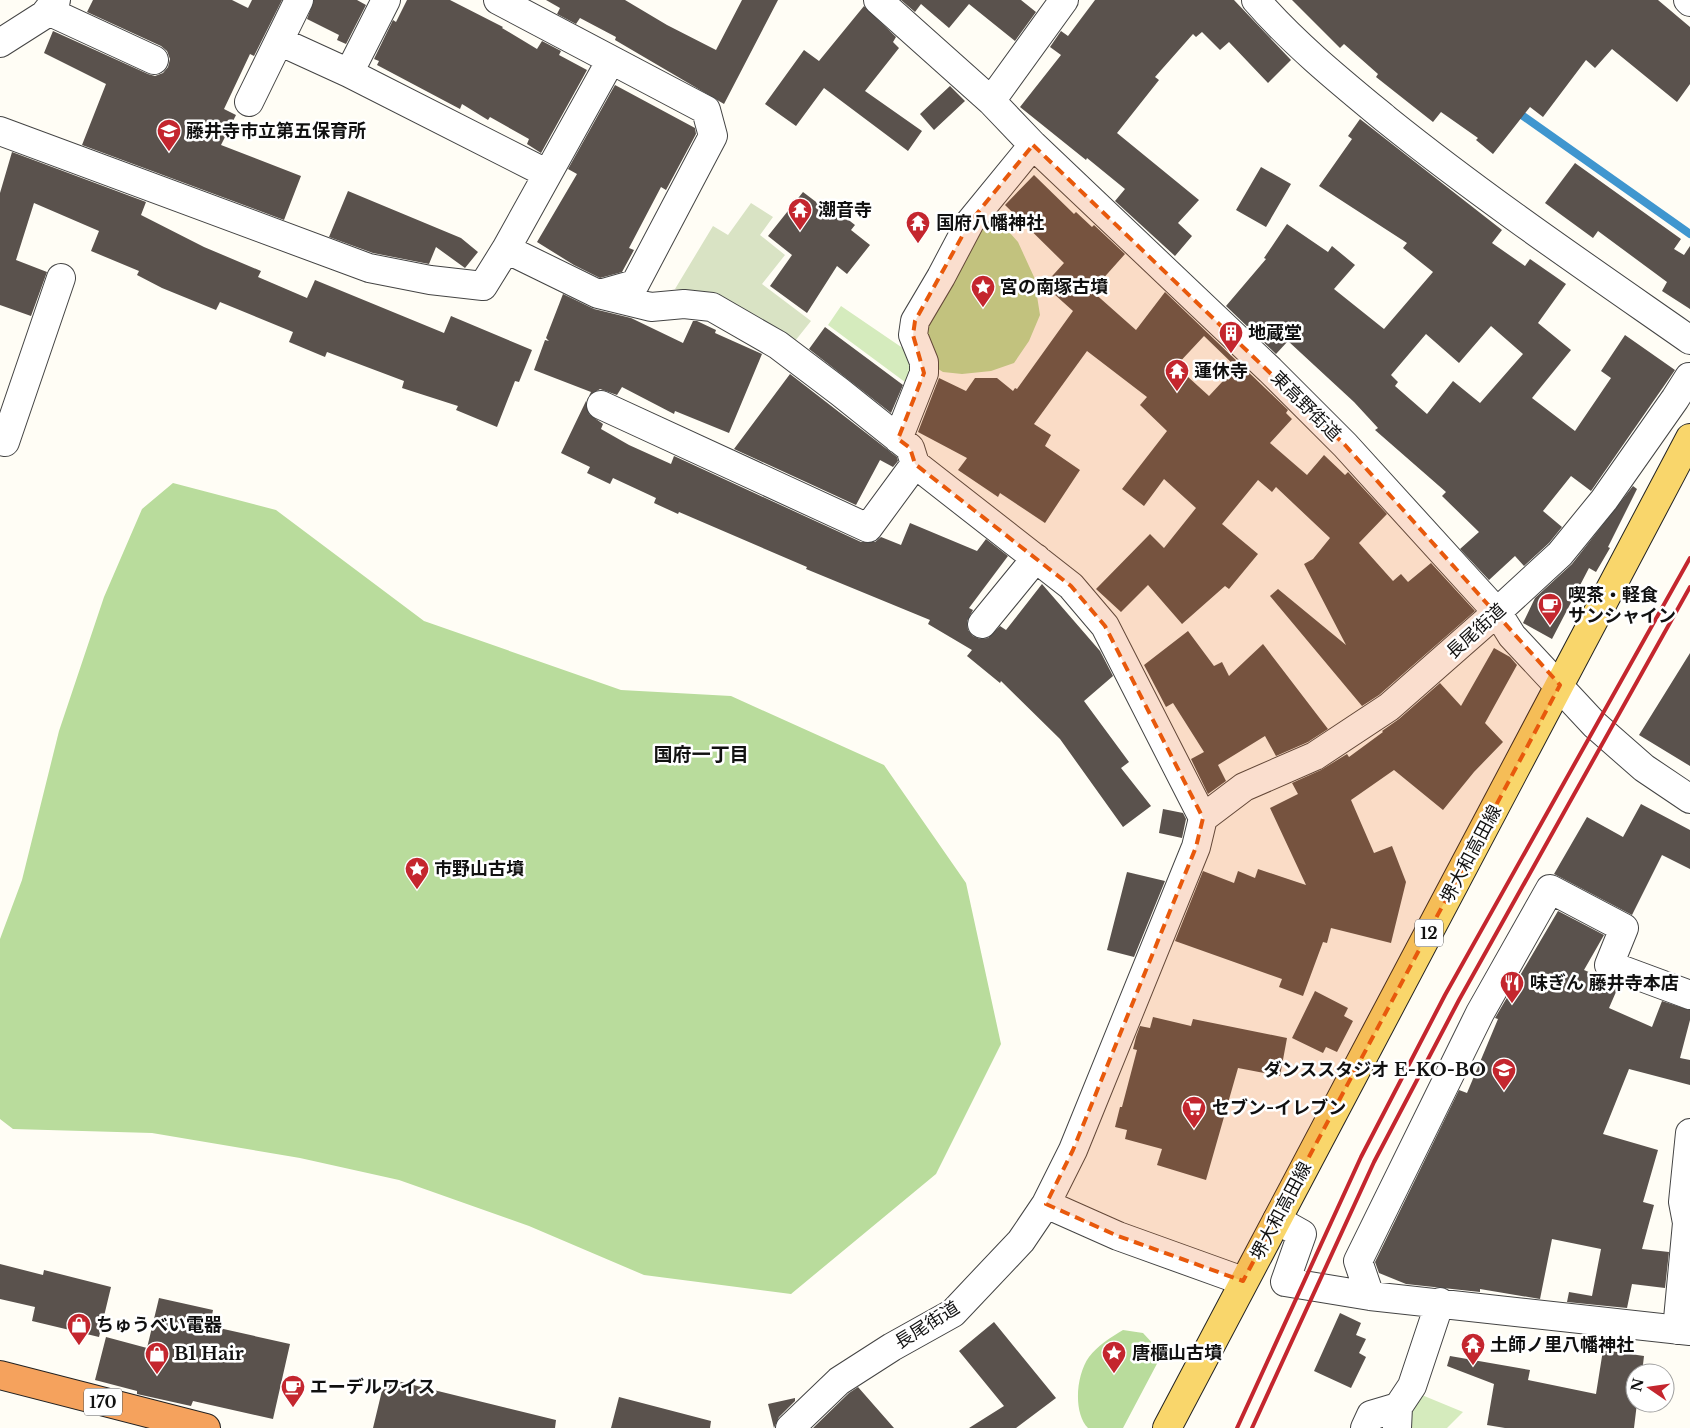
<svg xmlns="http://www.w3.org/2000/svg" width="1690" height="1428" font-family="'Libre Baskerville','Noto Sans JP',serif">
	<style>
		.green { fill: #d5ebbd }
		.forest { fill: #b9dc9c }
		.cemetery { fill: #d9e3c4 }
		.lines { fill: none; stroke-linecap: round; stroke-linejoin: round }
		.stream { stroke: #3f96cf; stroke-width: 8 }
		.building { fill: #5a524d; fill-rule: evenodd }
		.minor-casing { stroke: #444; stroke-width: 30 }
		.major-casing { stroke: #222; stroke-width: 30 }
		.highway-casing { stroke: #222; stroke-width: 30 }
		.minor { stroke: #fff; stroke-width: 28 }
		.major { stroke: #f9d66b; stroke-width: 28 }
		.highway { stroke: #f5a25d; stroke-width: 28 }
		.rail { stroke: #c4262e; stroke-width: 4 }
		.marked { fill: #e8590c; fill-opacity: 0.2; stroke: #e8590c; stroke-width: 4; stroke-dasharray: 10 6; stroke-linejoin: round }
		.labels { text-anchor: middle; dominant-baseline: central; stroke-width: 5; stroke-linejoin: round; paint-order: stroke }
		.shield { fill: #fff; stroke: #585858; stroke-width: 1 }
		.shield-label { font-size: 16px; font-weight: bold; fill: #111 }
		.poi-label { font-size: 18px; font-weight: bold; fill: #111; stroke: #fff; text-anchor: start }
		.street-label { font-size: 18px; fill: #111; stroke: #fff }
		.neighbourhood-label { font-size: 19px; font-weight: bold; fill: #111; stroke: #fff }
	</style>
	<rect width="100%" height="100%" fill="#fffdf5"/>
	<path class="green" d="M841,306L907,351L916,362L913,388L828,325Z
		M1417,1393L1463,1412L1447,1428H1410L1406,1424Z"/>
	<path class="forest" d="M987,212L1002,224L1018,242L1034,277L1040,315L1029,341L1014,363L991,371L962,374L943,372L935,367L924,337L928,314Z
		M173,483L276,510L424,621L621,690L731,696L884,765L966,883L1001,1044L936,1174L791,1294L644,1275L529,1226L399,1180L300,1158L152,1133L13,1129L0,1119V939L22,880L59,731L104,597L142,509Z
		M1123,1330L1143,1333L1156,1347L1160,1358L1123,1428H1088C1073,1413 1076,1375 1089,1357C1097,1346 1111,1337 1123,1330Z"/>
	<path class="cemetery" d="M751,203L773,217L760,235L785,255L762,284L811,321L791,346L704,295L675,289L713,226L728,235Z"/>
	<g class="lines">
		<path class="stream" d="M1516,111L1690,234"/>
	</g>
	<path class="building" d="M93,0H232L248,8L252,0H282L254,56L250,54L224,109L236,115L221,145L301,176L284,220L82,145L106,84L44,53L53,31L148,74L155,76L163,73L168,67L170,59L167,51L161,46L87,12Z
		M314,0H357L366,5L346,44L337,40L339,35L307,19Z
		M407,0H450L503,27L502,28L537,49L542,41L561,51L559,55L587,70L541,153L527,144L529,139L490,117L488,120L462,104L460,109L377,65L379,61L374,59L393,20L396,22Z
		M546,0H625L667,25L716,50L742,0H778L724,104L615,40L616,37L580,18L576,24L557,14L560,8Z
		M901,0H1021L1036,12L1015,41L969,4L949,28L921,4L915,12Z
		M1095,0H1234L1291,60L1268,83L1229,42L1220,50L1202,32L1196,37L1193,34L1155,77L1159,80L1117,133L1199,200L1178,223L1192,236L1175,256L1115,201L1125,189L1087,158L1086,160L1020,107L1061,55L1050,47L1061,31L1068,36Z
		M1292,0H1658L1690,27V84L1677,102L1612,49L1595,68L1586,60L1543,117L1530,107L1493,154L1476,140L1478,138L1441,112L1433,122L1376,77L1378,74L1344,44L1340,48Z
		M864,6L896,37L893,42L899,48L865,91L922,131L908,151L824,88L796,126L765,104L804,50L819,61Z
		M615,85L695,128L696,134L666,190L661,187L629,248L634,250L622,272L600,278L574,265L537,242L577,174L568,169Z
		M950,86L965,101L934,130L920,114Z
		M1360,119L1502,230L1492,243L1525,266L1530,259L1566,284L1538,323L1571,350L1532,398L1575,431L1611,378L1601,371L1625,335L1675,370L1591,491L1571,476L1543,511L1562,527L1549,543L1524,566L1515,556L1489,580L1460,549L1479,532L1442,496L1446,492L1375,430L1378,428L1354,402L1288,341L1276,354L1226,306L1266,259L1264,258L1287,224L1328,252L1332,246L1355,265L1334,289L1384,329L1433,272L1403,248L1407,243L1319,186L1352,139L1348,136ZM1491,326L1523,354L1480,403L1453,381L1427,414L1395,386L1398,382L1391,375L1426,334L1459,363Z
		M12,152L146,202L141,215L204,247L261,271L258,277L307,298L315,280L444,333L451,316L532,350L519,382L515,381L497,427L456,410L458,406L402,388L404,381L327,352L325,357L289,342L293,332L220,302L216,310L162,288L137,275L139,271L91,251L99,231L34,203L16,260L47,272L31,316L0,305V193Z
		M1575,163L1681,239L1674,249L1684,255L1690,246V309L1662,291L1667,282L1598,231L1593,238L1545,203Z
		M1261,167L1291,184L1266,227L1236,210Z
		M1034,175L1074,214L1076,212L1092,227L1094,225L1125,254L1092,291L1136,330L1165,292L1288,410L1286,413L1292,419L1270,443L1307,475L1324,455L1345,475L1348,472L1387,514L1359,543L1393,581L1401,574L1408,582L1431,563L1475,611L1379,695L1362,706L1270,596L1278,589L1346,645L1304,564L1313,559L1330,538L1276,487L1272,492L1258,480L1222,524L1258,554L1229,589L1225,586L1182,624L1148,585L1121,612L1096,589L1150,534L1164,548L1196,508L1164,479L1144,506L1122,489L1167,431L1140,405L1147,397L1087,351L1034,424L1051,435L1045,446L1080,470L1045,523L1000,493L998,497L958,470L967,458L918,432L939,378L966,391L975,378H997L1013,391L1015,388L1017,389L1073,311L1044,285L1064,263L1005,205ZM1204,336L1236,367L1209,396L1176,366Z
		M348,191L461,238L478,252L465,268L436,247L429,264L373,253L329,237Z
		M803,192L824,208L827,203L855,225L851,230L870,245L847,274L837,266L807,313L770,286L792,255L768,236Z
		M563,294L594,309L631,318L683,343L693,321H697L716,330L715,333L762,354L729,433L675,411L674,414L622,387L617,395L600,389L589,396L591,392L534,370L545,340L549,341L546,338Z
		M825,327L903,385L891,413L809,349Z
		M790,374L897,457L898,461L893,467L880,460L856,505L734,449Z
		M586,401L589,414L603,424L601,429L629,445L671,464L674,456L861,542H875L881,537L901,545L910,523L977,551L986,539L1008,556L969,608L973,610L967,621L968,630L973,636L980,639L988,638L1000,626L1006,630L1042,584L1100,651L1113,676L1084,701L1129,762L1121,768L1151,806L1123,827L1060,739L1001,681L1000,683L967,656L972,650L928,624L930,620L806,569L807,567L679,512L678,514L654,503L656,498L613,478L610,484L587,473L590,467L561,453Z
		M1633,486L1637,489L1608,547L1610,548L1596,572L1589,568L1552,639L1523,623L1535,598L1572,564Z
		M1188,631L1214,666L1222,662L1229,676L1263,644L1328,729L1308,742L1276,756L1265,736L1218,765L1226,781L1208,794L1191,759L1204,752L1173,703L1166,707L1144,665Z
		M1494,648L1510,657L1517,665L1485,723L1503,742L1474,772L1443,810L1394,770L1351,800L1374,853L1392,846L1406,882L1391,943L1331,928L1327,943L1323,942L1303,996L1279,987L1282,979L1175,941L1203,871L1234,883L1238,871L1255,878L1258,869L1306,885L1270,808L1298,794L1292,783L1321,770L1347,754L1349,757L1383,732L1382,731L1399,719L1440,683L1461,706Z
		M1690,653V766L1639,735Z
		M1641,804L1690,830V869L1662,855L1632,915L1554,874L1587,817L1623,837Z
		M1163,809L1183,813L1186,819L1182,838L1159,833Z
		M1127,872L1165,881L1134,957L1107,950Z
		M1558,911L1604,935L1584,970L1619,985L1609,1008L1652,1027L1662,1001L1690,1010V1020L1680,1058L1690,1060V1085L1629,1069L1603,1134L1658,1150L1643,1202L1654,1205L1642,1249L1669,1252L1665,1288L1632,1284L1627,1308L1567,1302L1569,1292L1592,1296L1601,1249L1552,1239L1540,1299L1480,1289V1292L1406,1284L1379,1273L1375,1262L1459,1090L1467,1093L1498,1019L1495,1018Z
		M1315,991L1348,1008L1344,1016L1353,1021L1337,1052L1326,1047L1323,1053L1292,1038Z
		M1153,1017L1191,1026L1193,1019L1287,1038L1280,1076L1238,1068L1206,1180L1157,1165L1162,1149L1125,1139L1127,1130L1115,1127L1120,1107H1122L1137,1050L1133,1049L1136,1037L1140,1026L1150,1028Z
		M0,1264L43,1275L44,1270L111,1287L99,1337L32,1321L35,1307L0,1299Z
		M159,1298L213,1310L210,1326L290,1344L273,1419L193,1401L191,1406L137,1394V1391L95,1380L106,1337L147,1348Z
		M1340,1313L1361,1323L1356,1335L1366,1339L1359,1353L1366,1357L1351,1388L1314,1371Z
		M994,1322L1056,1398L1016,1428H969L1004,1406L959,1351Z
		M1603,1350L1644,1356L1642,1373H1635V1403H1637L1634,1428H1505L1487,1425L1494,1384L1447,1366L1450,1356L1530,1370L1528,1380L1596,1394Z
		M385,1378L556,1420L555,1428H373Z
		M858,1387L894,1428H813L849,1393Z
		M619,1397L711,1421L710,1428H611Z
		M795,1398V1401L779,1417L774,1428L768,1404Z"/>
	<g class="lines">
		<defs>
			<path id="minor" d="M498,0L706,110L713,136L635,284L600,294
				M878,0L991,101L1033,145L1270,370L1345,445L1497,612L1512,636L1595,725L1644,768L1690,799
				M1256,0C1294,44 1341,82 1387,120C1484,198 1587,268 1690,340
				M1688,0L1690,2
				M48,11L154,60
				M279,41L349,73L546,173
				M0,43L44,15L56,0
				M349,73L386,0
				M991,101L1064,0
				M249,102L299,0
				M0,131L369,268L430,280L483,286L506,249L598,294L651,307L684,304L712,307L778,345L840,392L910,448L915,464
				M506,249L611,60
				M601,405L868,528L915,464L1071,586L1105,626L1203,818L1196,847L1073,1150L1046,1204L1021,1241L953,1313L892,1347L839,1381L790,1428
				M898,439L924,373V362L913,335L915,321L941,277L970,222L1033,145
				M0,441L5,442L61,278
				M982,624L1036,558
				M1203,818L1244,787L1315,756L1389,707L1497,612L1560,554L1604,500L1675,399L1689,377
				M1046,1204L1118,1236L1243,1281
				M1277,1220L1302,1234L1285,1282L1370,1296L1690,1331
				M1370,1296L1358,1261L1480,1013L1550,889L1624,928L1609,965L1690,995
				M1677,1330L1687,1223L1683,1202L1690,1133
				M1365,1428L1371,1415L1398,1407
				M1397,1428L1398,1407L1412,1386L1440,1302"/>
			<path id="major" d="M1167,1428L1690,438"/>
			<path id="highway" d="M0,1375L206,1428"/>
		</defs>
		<use href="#minor" class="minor-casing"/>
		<use href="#major" class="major-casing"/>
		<use href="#highway" class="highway-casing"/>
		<use href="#minor" class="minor"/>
		<use href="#major" class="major"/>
		<use href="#highway" class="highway"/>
		<path class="rail" d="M1237,1428L1361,1157L1445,995L1690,558
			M1252,1428L1374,1162L1459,1000L1690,587"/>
	</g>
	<path class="marked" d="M1033,145L1345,445L1560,685L1243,1281L1118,1236L1046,1204L1073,1150L1196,847L1203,818L1105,626L1071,586L915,464L910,448L898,439L924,373L913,335L915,321L970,222Z"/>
	<defs>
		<symbol id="school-pin" viewBox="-11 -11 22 30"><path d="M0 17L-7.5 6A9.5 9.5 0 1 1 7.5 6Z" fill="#c4262e" stroke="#fff"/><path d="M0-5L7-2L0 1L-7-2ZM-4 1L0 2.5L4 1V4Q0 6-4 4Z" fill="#fff"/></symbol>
		<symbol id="temple-pin" viewBox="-11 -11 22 30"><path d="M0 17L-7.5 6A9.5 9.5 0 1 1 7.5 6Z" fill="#c4262e" stroke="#fff"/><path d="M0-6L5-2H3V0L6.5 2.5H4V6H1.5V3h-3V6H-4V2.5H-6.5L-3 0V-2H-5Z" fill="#fff"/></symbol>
		<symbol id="sight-pin" viewBox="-11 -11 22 30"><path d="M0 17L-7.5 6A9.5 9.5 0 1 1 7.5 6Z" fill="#c4262e" stroke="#fff"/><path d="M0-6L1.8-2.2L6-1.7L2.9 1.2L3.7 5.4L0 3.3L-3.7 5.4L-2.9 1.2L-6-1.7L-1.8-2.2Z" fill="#fff"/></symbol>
		<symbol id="building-pin" viewBox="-11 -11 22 30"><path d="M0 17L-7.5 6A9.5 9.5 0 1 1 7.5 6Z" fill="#c4262e" stroke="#fff"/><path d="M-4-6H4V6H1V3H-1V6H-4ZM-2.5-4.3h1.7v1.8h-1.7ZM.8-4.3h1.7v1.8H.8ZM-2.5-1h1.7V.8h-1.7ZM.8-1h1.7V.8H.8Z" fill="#fff"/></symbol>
		<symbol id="cafe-pin" viewBox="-11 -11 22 30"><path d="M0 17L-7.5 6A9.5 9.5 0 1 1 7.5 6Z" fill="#c4262e" stroke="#fff"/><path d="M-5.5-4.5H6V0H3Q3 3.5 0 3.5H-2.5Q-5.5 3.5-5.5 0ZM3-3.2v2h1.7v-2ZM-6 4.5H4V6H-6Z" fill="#fff"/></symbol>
		<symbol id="restaurant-pin" viewBox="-11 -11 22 30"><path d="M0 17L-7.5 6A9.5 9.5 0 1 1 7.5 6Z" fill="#c4262e" stroke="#fff"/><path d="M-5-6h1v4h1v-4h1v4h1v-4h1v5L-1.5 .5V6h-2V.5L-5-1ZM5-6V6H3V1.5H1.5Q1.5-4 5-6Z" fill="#fff"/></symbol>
		<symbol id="supermarket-pin" viewBox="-11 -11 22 30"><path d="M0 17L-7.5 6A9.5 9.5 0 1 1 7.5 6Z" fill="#c4262e" stroke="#fff"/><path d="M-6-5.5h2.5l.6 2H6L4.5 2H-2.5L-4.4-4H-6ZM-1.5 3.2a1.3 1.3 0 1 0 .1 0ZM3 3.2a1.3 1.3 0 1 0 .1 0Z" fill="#fff"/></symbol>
		<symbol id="shop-pin" viewBox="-11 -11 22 30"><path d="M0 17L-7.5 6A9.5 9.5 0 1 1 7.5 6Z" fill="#c4262e" stroke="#fff"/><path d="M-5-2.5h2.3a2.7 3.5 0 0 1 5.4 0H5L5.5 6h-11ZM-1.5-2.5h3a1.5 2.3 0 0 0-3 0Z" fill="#fff"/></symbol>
	</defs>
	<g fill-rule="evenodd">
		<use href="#school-pin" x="155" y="117" width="28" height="38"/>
		<use href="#temple-pin" x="786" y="196" width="28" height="38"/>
		<use href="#temple-pin" x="904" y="209" width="28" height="38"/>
		<use href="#sight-pin" x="969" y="273" width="28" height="38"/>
		<use href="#building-pin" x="1217" y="319" width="28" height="38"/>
		<use href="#temple-pin" x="1163" y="357" width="28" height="38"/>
		<use href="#cafe-pin" x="1536" y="591" width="28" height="38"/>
		<use href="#sight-pin" x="403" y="855" width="28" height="38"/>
		<use href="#restaurant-pin" x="1498" y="969" width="28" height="38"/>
		<use href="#school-pin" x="1490" y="1056" width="28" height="38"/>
		<use href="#supermarket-pin" x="1180" y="1094" width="28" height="38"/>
		<use href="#shop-pin" x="65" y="1311" width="28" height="38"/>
		<use href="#temple-pin" x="1459" y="1331" width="28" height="38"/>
		<use href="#sight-pin" x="1100" y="1339" width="28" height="38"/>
		<use href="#shop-pin" x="143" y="1340" width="28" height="38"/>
		<use href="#cafe-pin" x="279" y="1373" width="28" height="38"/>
	</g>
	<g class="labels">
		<g class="shield">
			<rect x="1415" y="919.5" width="28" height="27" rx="4"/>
			<rect x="84" y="1388.5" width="38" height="27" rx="4"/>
		</g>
		<g class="shield-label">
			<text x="1429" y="933">12</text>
			<text x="103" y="1402">170</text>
		</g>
		<g class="poi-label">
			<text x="186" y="131">藤井寺市立第五保育所</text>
			<text x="818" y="210">潮音寺</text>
			<text x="936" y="223">国府八幡神社</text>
			<text x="1000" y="287">宮の南塚古墳</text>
			<text x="1248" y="333">地蔵堂</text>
			<text x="1194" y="371">蓮休寺</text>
			<text x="1568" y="595">喫茶・軽食<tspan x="1568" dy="21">サンシャイン</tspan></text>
			<text x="434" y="869">市野山古墳</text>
			<text x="1530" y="983">味ぎん 藤井寺本店</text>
			<text x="1486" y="1070" text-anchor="end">ダンススタジオ E-KO-BO</text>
			<text x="1212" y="1108">セブン-イレブン</text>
			<text x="96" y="1325">ちゅうべい電器</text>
			<text x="1490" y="1345">土師ノ里八幡神社</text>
			<text x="1132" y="1353">唐櫃山古墳</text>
			<text x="174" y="1354">B1 Hair</text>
			<text x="310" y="1387">エーデルワイス</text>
		</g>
		<g class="street-label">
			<text transform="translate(1306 406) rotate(45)">東高野街道</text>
			<text transform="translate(1476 631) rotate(-42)">長尾街道</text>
			<text transform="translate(1471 854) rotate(-62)">堺大和高田線</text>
			<text transform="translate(1281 1211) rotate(-62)">堺大和高田線</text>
			<text transform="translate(927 1325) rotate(-32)">長尾街道</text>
		</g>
		<g class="neighbourhood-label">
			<text x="701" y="754">国府一丁目</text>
		</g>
	</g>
	<g transform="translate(1650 1388) rotate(283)"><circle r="24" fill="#ffffff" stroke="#a0a0a0"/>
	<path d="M0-4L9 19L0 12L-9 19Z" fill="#c4262e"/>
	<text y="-8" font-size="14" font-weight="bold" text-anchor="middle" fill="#111111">N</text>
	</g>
</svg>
